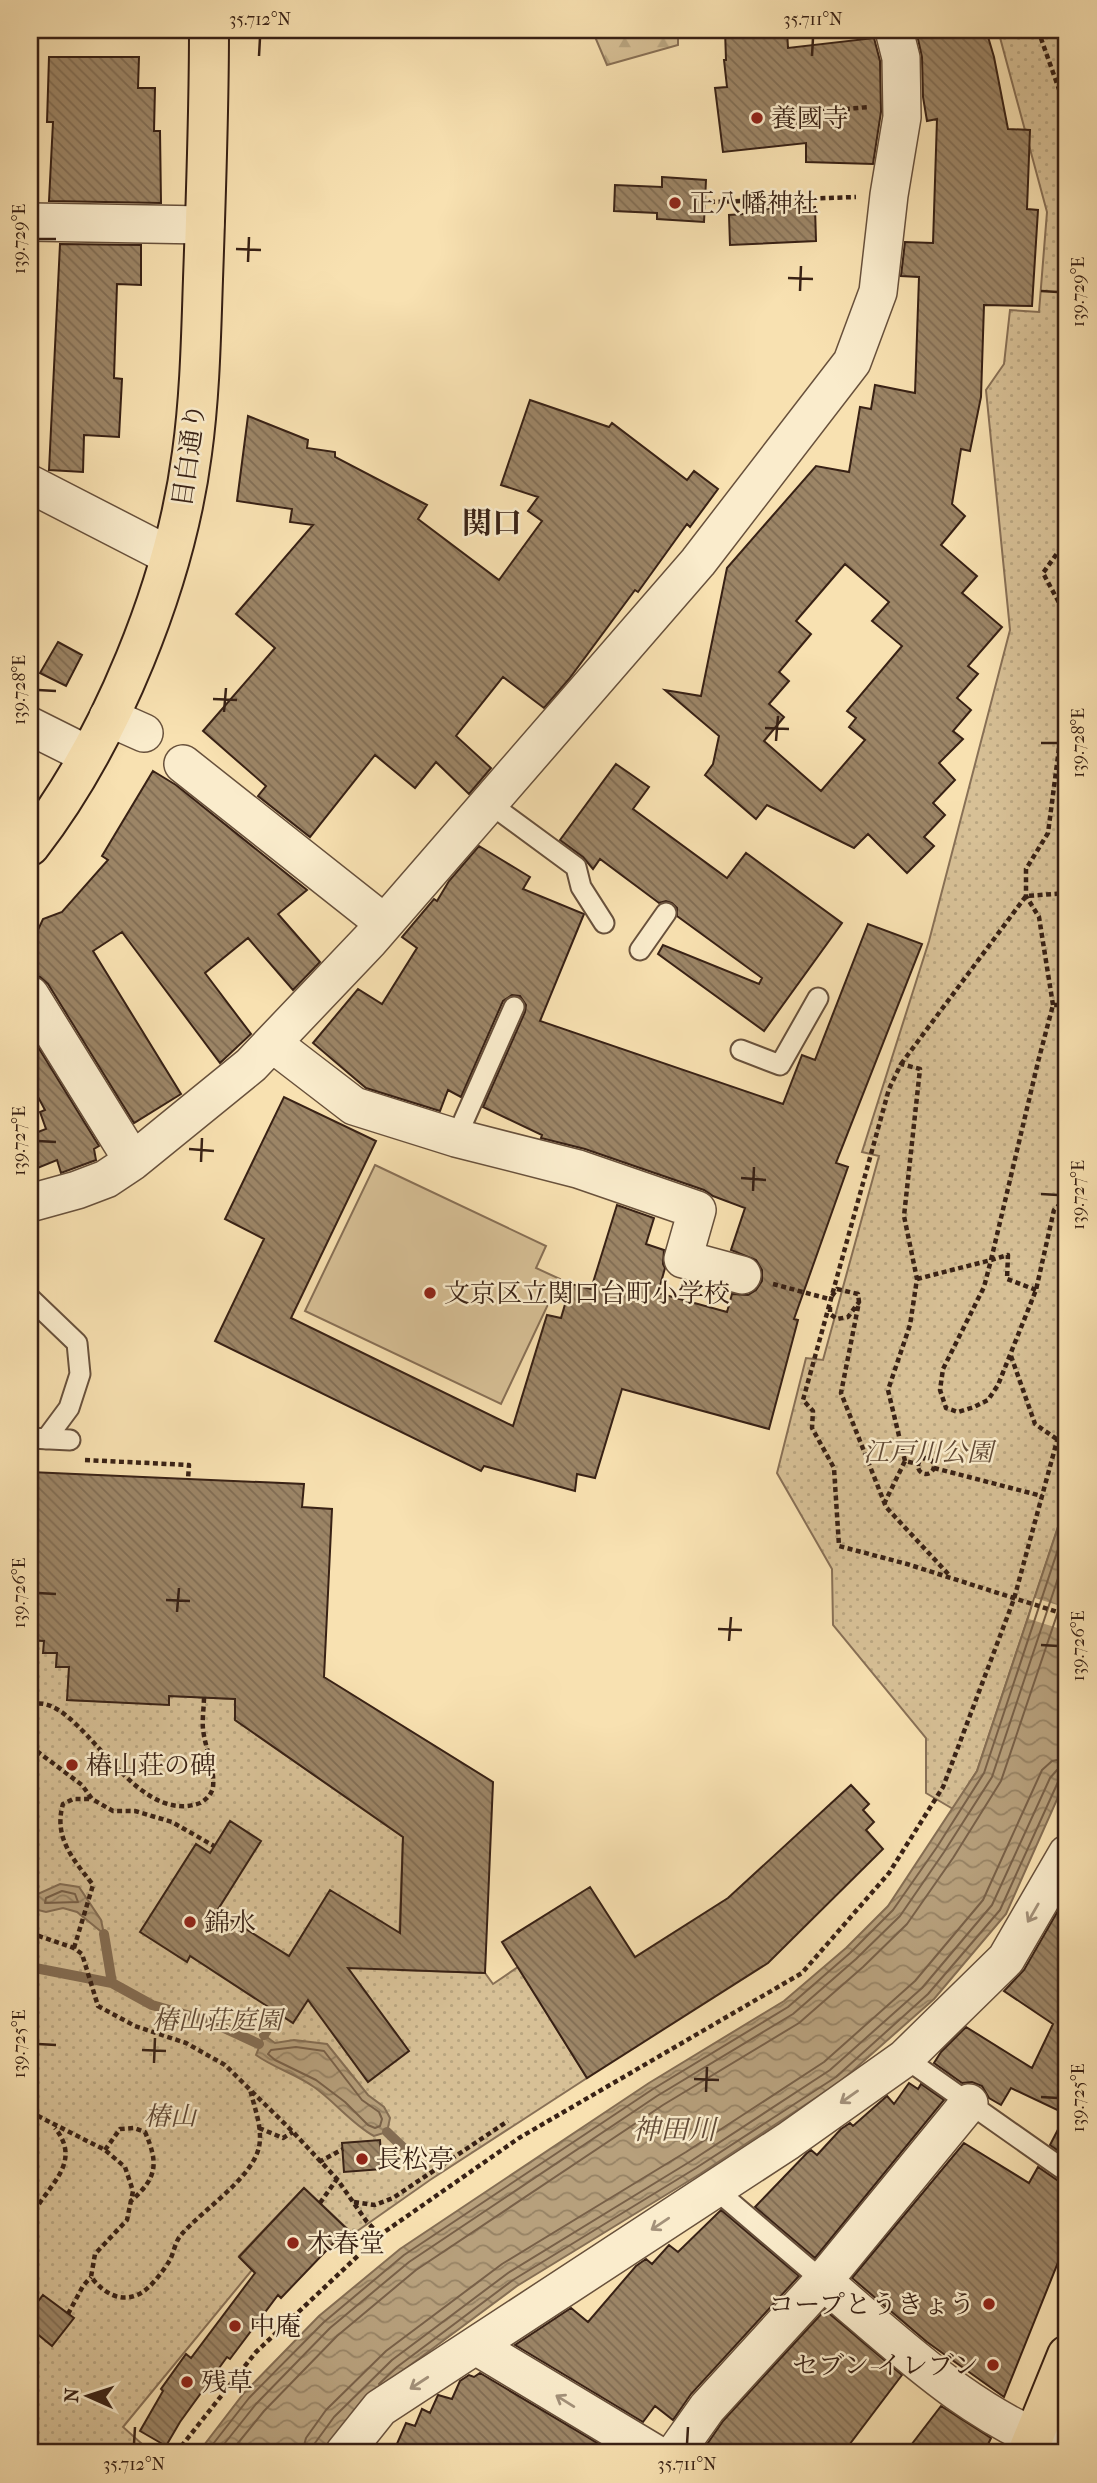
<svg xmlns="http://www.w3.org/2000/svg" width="1097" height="2483" font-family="'IM FELL French Canon','Noto Serif JP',serif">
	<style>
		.green { fill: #d7c096; stroke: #887056; stroke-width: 2 }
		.forest { fill: url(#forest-firs); stroke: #887056; stroke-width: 2 }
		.park { fill: url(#park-dots); stroke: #887056; stroke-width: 2 }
		.water { fill: url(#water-waves); stroke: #846d53; stroke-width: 2 }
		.pier { fill: #f8e1b1 }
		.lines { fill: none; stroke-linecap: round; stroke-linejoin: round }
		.shore { stroke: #786048; stroke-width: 2 }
		.stream { stroke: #846d53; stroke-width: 10 }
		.building { fill: url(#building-back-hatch); stroke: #382115; stroke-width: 2; fill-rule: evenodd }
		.service-casing { stroke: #68513c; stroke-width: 23 }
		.minor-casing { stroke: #68513c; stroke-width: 40 }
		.primary-casing { stroke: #382115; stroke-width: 42 }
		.path { stroke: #382115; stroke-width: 4.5; stroke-dasharray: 5 3.5; stroke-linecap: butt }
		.service { stroke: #faeccc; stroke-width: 19 }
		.minor { stroke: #faeccc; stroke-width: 37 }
		.primary { stroke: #f8e1b1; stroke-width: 38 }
		.oneway { stroke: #a3917a }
		.ticks { fill: none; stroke: #382115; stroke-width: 2.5 }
		.poi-dot { fill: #8f2418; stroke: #faeccc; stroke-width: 2.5 }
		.labels { text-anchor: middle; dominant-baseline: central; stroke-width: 5; stroke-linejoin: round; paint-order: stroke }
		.poi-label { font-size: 26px; fill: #382115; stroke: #faeccc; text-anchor: start }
		.street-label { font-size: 26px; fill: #382115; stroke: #faeccc }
		.park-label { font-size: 26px; font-style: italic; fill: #604935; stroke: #faeccc }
		.water-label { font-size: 28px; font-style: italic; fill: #644d39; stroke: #faeccc }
		.quarter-label { font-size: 30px; font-weight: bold; fill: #382115; stroke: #faeccc }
		.neatline { fill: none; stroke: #382115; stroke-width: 2.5 }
		.ticks-label { font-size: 18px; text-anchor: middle; fill: #382115 }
	</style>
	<defs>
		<pattern id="forest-firs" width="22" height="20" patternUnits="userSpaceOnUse" patternTransform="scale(1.75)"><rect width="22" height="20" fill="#d7c096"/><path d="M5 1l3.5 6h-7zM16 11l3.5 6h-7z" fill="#b9a580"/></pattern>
		<pattern id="park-dots" width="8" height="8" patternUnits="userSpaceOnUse" patternTransform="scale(1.75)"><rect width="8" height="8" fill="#d7c096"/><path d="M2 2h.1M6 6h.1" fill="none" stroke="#b9a580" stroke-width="1.8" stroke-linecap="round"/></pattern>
		<pattern id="water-waves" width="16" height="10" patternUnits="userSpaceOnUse" patternTransform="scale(1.75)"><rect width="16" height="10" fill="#b7a07c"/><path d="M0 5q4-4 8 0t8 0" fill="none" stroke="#968264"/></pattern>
		<pattern id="building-back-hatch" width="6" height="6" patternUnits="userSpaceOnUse" patternTransform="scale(1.75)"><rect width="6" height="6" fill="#9c8566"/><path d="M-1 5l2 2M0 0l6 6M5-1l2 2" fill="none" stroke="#806c53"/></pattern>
	</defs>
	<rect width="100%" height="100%" fill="#f8e1b1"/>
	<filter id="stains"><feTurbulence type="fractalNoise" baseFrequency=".00286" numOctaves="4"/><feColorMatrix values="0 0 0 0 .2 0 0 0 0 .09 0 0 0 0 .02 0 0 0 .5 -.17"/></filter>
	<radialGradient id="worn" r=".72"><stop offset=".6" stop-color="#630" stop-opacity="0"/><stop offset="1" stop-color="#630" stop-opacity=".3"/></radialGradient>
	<path class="green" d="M375,1165L546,1246L536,1268L560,1279L501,1404L305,1311Z"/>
	<path class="forest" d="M562,30H678V45L607,65L593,32H562Z"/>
	<path class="park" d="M998,30H1060L1067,55V1500L977,1771L953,1809L926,1793V1738L833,1625L832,1569L777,1473L806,1358L823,1360L879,1156L862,1152L929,941L1010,630L986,390L1004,364L1010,310L1039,312L1047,212Z
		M30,1640L44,1641V1653H57L56,1667H69L68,1700L168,1704L169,1696L235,1699V1720L403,1837L398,1970L485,1973L493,1984L518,1967L587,2078L430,2180L353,2234L304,2188L239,2256L252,2270L123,2427L152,2453H30Z"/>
	<path class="water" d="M1067,1500V1777L1006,1914L934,1999L840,2082L700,2174L517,2286L401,2372L327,2453H198L244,2393L319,2316L400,2249L649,2083L784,2001L846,1948L888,1906L977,1771Z
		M60,1884L79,1887L101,1920L104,1934L77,1912L63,1908L46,1912L30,1908V1892L38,1894Z
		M264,2035L275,2043L294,2040L327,2044L368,2095L384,2107L390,2118L387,2132L374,2136C353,2125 334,2101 314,2087C296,2074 274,2068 256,2055Z"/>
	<path class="pier" d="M1035,1598L1067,1608V1631L1029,1619Z"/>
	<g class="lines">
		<path class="shore" d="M62,1891L75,1894L78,1902L45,1903L46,1898Z
			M296,2047L324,2051L362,2100L379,2112L382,2119L380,2126L375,2128L368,2125L345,2102L316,2080L275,2060L268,2054L271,2050Z
			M379,2384L397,2367L513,2280L696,2168L836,2077L928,1994L1000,1910L1058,1782L1062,1778L1067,1777
			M206,2453L249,2398L324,2322L404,2255L653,2089L788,2007L850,1953L893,1910L937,1847L984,1773L1067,1522
			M217,2453L256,2404L330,2328L409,2262L657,2096L793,2014L856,1959L900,1916L944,1852L992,1777L1067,1551
			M230,2453L264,2411L337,2336L416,2270L663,2105L799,2023L863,1967L907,1924L953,1858L1001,1781L1067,1585
			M302,2453L306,2438L326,2410L386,2351L502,2264L686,2152L824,2062L915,1981L983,1900L1042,1770L1052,1761L1067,1758
			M313,2453L315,2443L334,2417L392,2360L508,2273L691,2161L830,2070L922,1988L992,1905L1050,1778L1057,1770L1067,1768"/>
		<path class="stream" d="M104,1934L112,1983
			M30,1967L112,1983L152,2005L211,2022L259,2044
			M264,2035L276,2013
			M387,2132L411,2155"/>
	</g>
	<path class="building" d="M725,30H787L788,48L874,38L880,61L881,112L873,164L806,162V143L723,152L715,88L727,87L724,60H726Z
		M916,30H986L994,57L1008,129L1030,130L1027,209L1038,210L1032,306L984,305L981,397L970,451L961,449L952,504L965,516L941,545L977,576L962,593L1002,627L968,666L978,674L957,698L971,710L953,731L963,739L939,763L955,780L933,803L945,815L924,837L934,846L907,873L868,834L854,848L767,805L756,819L705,775L713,764L719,736L665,690L701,696L727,568L816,466L849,472L860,407L871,409L875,385L915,393L919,277L901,276L905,242L933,243L937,119L927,121L923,97L922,57ZM845,564L889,602L872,621L902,646L847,711L856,718L849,727L865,740L821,791L764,741L784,717L769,704L789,681L779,672L811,634L796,621Z
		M49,57H139L138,88H155L154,131H160L161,203L49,201L53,122H47Z
		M662,177L706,180L704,222L657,219V213L614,211L615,185L662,187Z
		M815,207L816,241L730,245L729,215L760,213V209Z
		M60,244L141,245V285L117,284L114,378L122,379L119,437L84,435L83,472L49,470Z
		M530,400L609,427L612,423L687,480L694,471L718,489L690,527L687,524L638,592L635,590L569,679L544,708L503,677L456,736L491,768L469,794L436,762L415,788L375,755L310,837L258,796L266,786L203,731L275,648L236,614L313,525L290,522L292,509L237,501L248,416L308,440L307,448L335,452V457L427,505L418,519L499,580L542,521L528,511L538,497L501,485Z
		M58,642L82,655L66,686L40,673Z
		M616,764L649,787L633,809L727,878L746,853L842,923L764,1031L658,954L663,945L759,984L762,978L677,916V908L672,903L666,901L659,903L600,859L593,869L583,857L560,840Z
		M153,771L176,785L307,890L278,914L320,962L293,990L248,938L205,973L251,1034L220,1063L122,932L93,951L181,1094L134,1123L48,984L40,977L30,974V947L43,919L62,912L108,860L102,856Z
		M479,846L530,877L523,889L584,914L540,1021L783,1104L802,1055L815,1060L868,924L922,944L836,1163L848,1167L794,1319L798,1320L769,1429L622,1389L595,1478L577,1474L575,1491L484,1466L481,1471L215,1341L264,1239L225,1219L284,1097L376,1141L291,1318L513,1426L547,1315L561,1318L571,1284L591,1289L617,1205L654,1218L646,1244L664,1250L663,1264L665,1268L658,1293L727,1312L732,1294L748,1295L756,1290L762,1281V1270L756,1260L731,1250L745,1208L713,1196L704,1190L585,1149L541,1138L542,1135L483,1107L525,1012L526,1005L520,996L512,995L503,1001L461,1097L448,1090L440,1111L366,1088L313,1043L358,989L382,1004L417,948L402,937L434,899L437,901L449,881Z
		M30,1034L99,1146L94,1149L96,1160L61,1173L57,1160L30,1171V1135L46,1129L40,1112L45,1110L30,1082Z
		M30,1472L304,1484L302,1507L332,1509L324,1677L493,1782L485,1973L348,1968L409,2051L368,2082L308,2000L293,2023L190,1956L187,1962L140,1932L196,1844L210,1853L230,1821L261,1841L217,1911L289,1956L330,1890L400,1933L403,1837L235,1720V1699L169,1696V1705L67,1700L69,1667H56L57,1653H43L44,1641L30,1640Z
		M851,1785L869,1804L863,1810L874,1822L866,1830L883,1849L768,1963L587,2078L502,1942L590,1887L635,1957L728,1898Z
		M1067,1895V2157L1050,2145L1066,2114L1011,2088L1001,2105L989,2098L982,2086L972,2082L962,2083L934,2063L941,2052L966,2027L1032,2068L1053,2024L1004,1991L1024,1970Z
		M909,2083L918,2089L921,2084L944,2100L815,2258L755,2207L807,2153L811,2150L817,2155L841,2129L850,2123L853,2126L887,2096L894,2104Z
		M380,2140L382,2169L344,2172L342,2143Z
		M964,2143L1029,2183L1038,2167L1060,2182L1067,2184V2240L1004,2397L927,2342L852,2278Z
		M304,2188L347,2229L281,2298L278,2295L230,2359L227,2357L180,2422L166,2446L140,2431L163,2391L161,2389L186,2354L191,2358L255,2273L239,2257Z
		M721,2210L799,2276L691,2394L673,2420L655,2406L643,2422L515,2345L571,2308L588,2322L636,2266L646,2259L652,2264L669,2245L678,2252Z
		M43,2295L74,2318L52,2346L30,2328V2312Z
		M825,2310L902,2375L843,2453H701L723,2421Z
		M480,2373L614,2453H393L406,2423L415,2426L422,2409L430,2413L438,2395L452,2399L460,2381L469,2375L474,2377Z
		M941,2406L991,2438L984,2453H905Z"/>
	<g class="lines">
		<defs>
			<path id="service" d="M489,803L576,867L581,887L604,923
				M640,950L666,913
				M741,1050L780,1065L818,998
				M456,1138L514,1007
				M30,1298L77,1343L80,1374L69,1408L46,1439
				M30,1438L70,1440
				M905,2058L1067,2172
				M714,2188L823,2281"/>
			<path id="minor" d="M30,222L205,225
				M30,484L170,556
				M108,717L144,733
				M30,726L88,755
				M183,764L384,923
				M30,995L133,1161
				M272,1043L354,1106L456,1138L578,1169L697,1210L683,1259L742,1275
				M30,1203L77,1190L106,1179L133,1161L251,1065L370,940L698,562L852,362L878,292L889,195L902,117L901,58L894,30
				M823,2281C899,2345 972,2418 1067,2450
				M476,2346L654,2453
				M344,2453L380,2408L788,2141L905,2058L1006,1959L1067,1854
				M675,2453L707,2408L823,2281L969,2103"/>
			<path id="primary" d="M30,846C111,741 175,584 192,453C200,395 201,337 203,279C206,196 209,113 209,30
				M1027,2453L1067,2355"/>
		</defs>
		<use href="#service" class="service-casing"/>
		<use href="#minor" class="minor-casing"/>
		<use href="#primary" class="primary-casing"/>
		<path class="path" d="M1038,30L1067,112
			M811,112L869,107
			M710,202L856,197
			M1053,1005L1039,917L1026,896V869L1048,833L1067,687L1063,610L1043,573L1063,545L1067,580
			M901,1064L1026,896L1067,893
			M917,1279L991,1260L1038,1062L1053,1005H1067
			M773,1284L829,1299
			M1036,1290L1007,1279L1008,1255L991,1260L984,1287L943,1369L940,1390L946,1408L958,1412L974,1407L988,1400L998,1385L1036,1290L1054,1210L1067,1197
			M832,1296L837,1289L858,1294L859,1302L841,1393L886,1507L950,1576
			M830,1307V1314L837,1319L848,1317L859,1302
			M1011,1356L1035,1424L1058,1440
			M918 1466a8 8 0 1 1 16 0a8 8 0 1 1-16 0Z
			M85,1460L189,1465L188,1479
			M905,1461L888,1390L910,1325L917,1279L904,1216L920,1069L901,1064L889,1089L803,1400L813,1411L812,1428L834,1468L839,1546L907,1564L1067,1615
			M934,1468L1042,1496
			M884,1504L905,1461L918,1464
			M30,1705C79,1687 129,1829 200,1803C206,1800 212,1794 213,1787C215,1768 205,1748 203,1729C202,1719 204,1707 204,1697
			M30,1746L82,1785L92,1799L113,1811H135L172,1822L214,1846
			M30,1933L74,1948L82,1954L98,2006L135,2026L186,2043L225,2065L293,2132L337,2179L367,2222L380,2235
			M74,1948L93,1885C74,1860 53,1838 63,1804L73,1799H92
			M30,2112L105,2150L125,2167L133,2191L127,2220L95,2254L91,2277C102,2291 118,2303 137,2295C150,2290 163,2271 170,2260C174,2252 175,2242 181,2235C202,2210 252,2179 259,2147C263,2128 254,2107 250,2089
			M259,2128L283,2138L293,2132
			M105,2150L120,2129L134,2128L145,2132C159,2164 157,2178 131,2201
			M319,2162L343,2149
			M354,2202L375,2205L393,2198L508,2121
			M320,2203L337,2179
			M39,2204C57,2178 79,2158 55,2128
			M68,2314L83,2286L91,2277
			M176,2453L256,2352L380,2235L519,2138L802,1973L889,1873L943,1787L1014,1599L1067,1404"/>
		<use href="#service" class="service"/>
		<use href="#minor" class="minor"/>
		<use href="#primary" class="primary"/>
	</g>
	<defs><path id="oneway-shaft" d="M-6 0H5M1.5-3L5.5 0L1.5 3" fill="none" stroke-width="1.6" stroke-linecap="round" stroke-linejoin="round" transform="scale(1.75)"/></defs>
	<g class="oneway">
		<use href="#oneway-shaft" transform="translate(1033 1913) rotate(120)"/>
		<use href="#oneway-shaft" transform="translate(849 2097) rotate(145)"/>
		<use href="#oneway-shaft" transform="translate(660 2224) rotate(146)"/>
		<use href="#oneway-shaft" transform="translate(419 2383) rotate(147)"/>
		<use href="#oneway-shaft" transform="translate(565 2401) rotate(-148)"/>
	</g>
	<path class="ticks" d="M259,56L260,38M812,56L813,38M38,239H56M236,249L261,250M248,262L249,237M788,278L813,279M800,291L801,266M1041,291L1058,292M38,690L56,691M213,699L237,700M224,712L226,688M765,728L789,729M776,741L778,716M1041,743H1058M38,1141L56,1142M189,1149L214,1151M201,1162L202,1138M741,1178L766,1180M753,1191L754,1167M1041,1194L1058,1195M38,1593L56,1594M166,1600L190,1601M177,1612L179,1588M718,1629L742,1630M729,1641L731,1617M1041,1645L1058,1646M38,2044L56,2045M142,2050L166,2051M154,2063L155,2038M694,2079L719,2080M706,2092L707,2067M1041,2097L1058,2098M134,2444L135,2427M687,2444L688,2427"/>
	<g class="poi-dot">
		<circle cx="757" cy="118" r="7"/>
		<circle cx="675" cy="203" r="7"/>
		<circle cx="430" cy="1293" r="7"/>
		<circle cx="72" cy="1765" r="7"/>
		<circle cx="190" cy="1922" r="7"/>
		<circle cx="362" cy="2159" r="7"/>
		<circle cx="293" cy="2243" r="7"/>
		<circle cx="989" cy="2304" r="7"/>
		<circle cx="235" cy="2326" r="7"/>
		<circle cx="993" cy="2365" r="7"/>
		<circle cx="187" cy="2382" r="7"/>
	</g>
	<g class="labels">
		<g class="poi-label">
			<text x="771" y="118">養國寺</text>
			<text x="689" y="203">正八幡神社</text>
			<text x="444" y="1293">文京区立関口台町小学校</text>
			<text x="86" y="1765">椿山荘の碑</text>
			<text x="204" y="1922">錦水</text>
			<text x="376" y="2159">長松亭</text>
			<text x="307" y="2243">木春堂</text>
			<text x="975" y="2304" text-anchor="end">コープとうきょう</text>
			<text x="249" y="2326">中庵</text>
			<text x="979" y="2365" text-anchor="end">セブン-イレブン</text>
			<text x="201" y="2382">残草</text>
		</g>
		<g class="street-label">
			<text transform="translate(189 455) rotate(-82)">目白通り</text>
		</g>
		<g class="park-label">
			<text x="928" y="1452">江戸川公園</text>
			<text x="217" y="2020">椿山荘庭園</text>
			<text x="170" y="2116">椿山</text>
		</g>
		<g class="water-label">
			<text x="674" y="2129">神田川</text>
		</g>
		<g class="quarter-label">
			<text x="492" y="523">関口</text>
		</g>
	</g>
	<rect width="1097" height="2483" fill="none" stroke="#f8e1b1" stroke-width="77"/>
	<g transform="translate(88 2396) rotate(273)" stroke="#faeccc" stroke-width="5" paint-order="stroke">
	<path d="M0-5L12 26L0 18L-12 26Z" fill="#382115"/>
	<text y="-10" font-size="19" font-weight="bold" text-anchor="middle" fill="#382115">N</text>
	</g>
	<rect x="38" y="38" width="1020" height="2406" class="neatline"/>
	<g class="ticks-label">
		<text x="260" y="25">35.712°N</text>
		<text x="813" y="25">35.711°N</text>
		<text transform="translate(19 239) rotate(-90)" y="6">139.729°E</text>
		<text transform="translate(1078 292) rotate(-90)" y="6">139.729°E</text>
		<text transform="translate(19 690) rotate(-90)" y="6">139.728°E</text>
		<text transform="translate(1078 743) rotate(-90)" y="6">139.728°E</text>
		<text transform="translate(19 1141) rotate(-90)" y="6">139.727°E</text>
		<text transform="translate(1078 1195) rotate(-90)" y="6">139.727°E</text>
		<text transform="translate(19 1593) rotate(-90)" y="6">139.726°E</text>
		<text transform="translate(1078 1646) rotate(-90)" y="6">139.726°E</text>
		<text transform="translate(19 2044) rotate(-90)" y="6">139.725°E</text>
		<text transform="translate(1078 2098) rotate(-90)" y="6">139.725°E</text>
		<text x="134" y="2470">35.712°N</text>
		<text x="687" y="2470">35.711°N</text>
	</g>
	<rect width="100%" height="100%" filter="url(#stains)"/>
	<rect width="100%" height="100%" fill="url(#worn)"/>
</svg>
